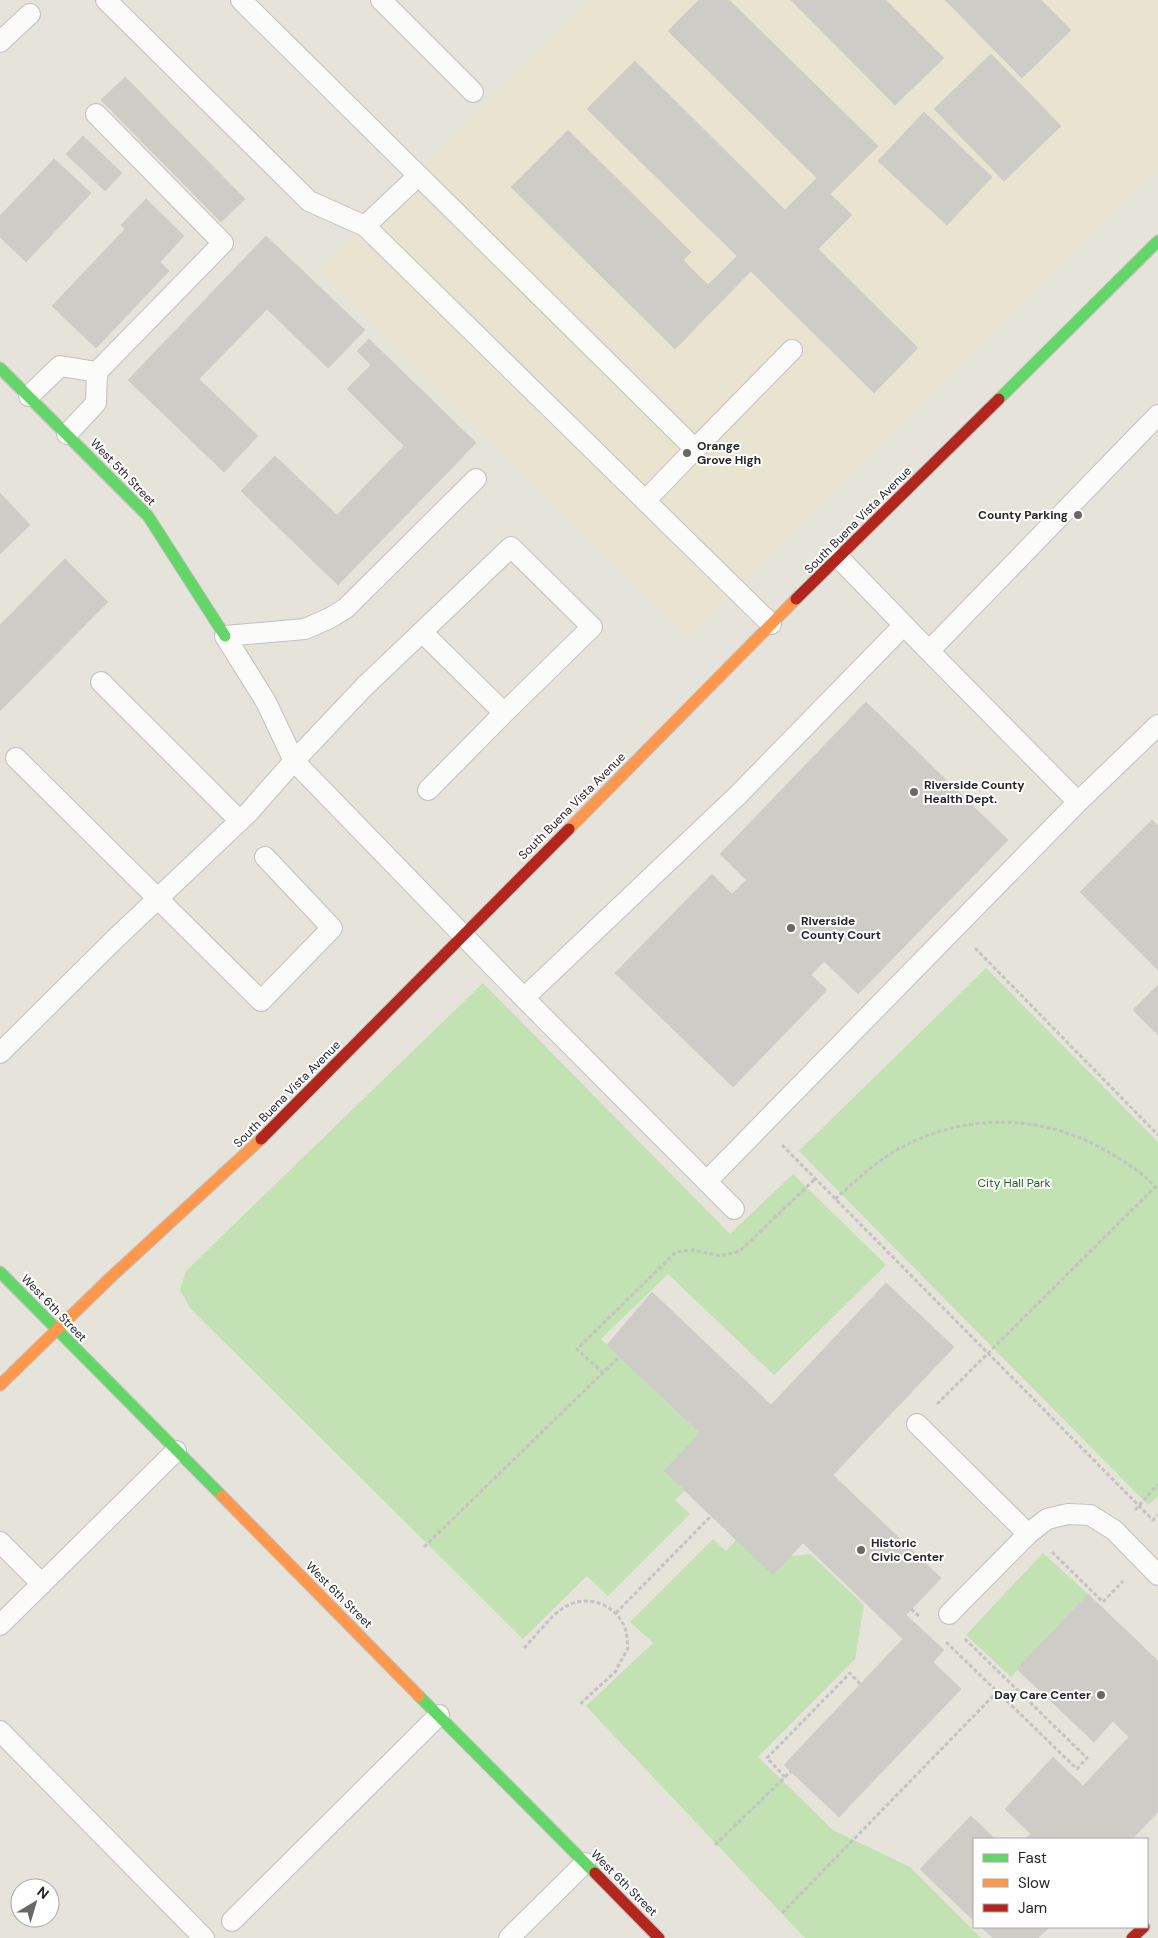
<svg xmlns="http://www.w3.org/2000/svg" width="1158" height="1938" font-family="'DM Sans',sans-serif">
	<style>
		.education { fill: #e9e4cf }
		.green { fill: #c2e2b3 }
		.building { fill: #ceccc7; stroke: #d1cec8 }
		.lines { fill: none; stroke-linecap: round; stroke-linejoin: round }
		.lane-casing { stroke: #c2c1c1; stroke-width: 22 }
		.fast-casing { stroke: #c2c1c1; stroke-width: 13 }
		.slow-casing { stroke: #c2c1c1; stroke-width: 13 }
		.jam-casing { stroke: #c2c1c1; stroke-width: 13 }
		.path { stroke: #c4c3c2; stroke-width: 3; stroke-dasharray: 4 2.5; stroke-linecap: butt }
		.lane { stroke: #fbfbfa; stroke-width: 20 }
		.fast { stroke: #63d668; stroke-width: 11 }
		.slow { stroke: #ff974d; stroke-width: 11 }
		.jam { stroke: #b3261e; stroke-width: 11 }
		.poi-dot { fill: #696865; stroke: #fff; stroke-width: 2 }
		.labels { text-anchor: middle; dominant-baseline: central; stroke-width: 4; stroke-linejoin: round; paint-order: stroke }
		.poi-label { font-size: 12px; font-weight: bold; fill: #262626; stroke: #fff; text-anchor: start }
		.street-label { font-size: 12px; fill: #262626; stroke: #fff }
		.park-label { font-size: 12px; fill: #1f6218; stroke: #fff }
	</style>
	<rect width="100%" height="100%" fill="#e6e3db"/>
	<path class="education" d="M588,0H1158V167L687,637L319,270Z"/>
	<path class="green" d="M986,968L1158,1142V1496L1148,1505L799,1151Z
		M483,983L730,1234L793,1174L886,1265L774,1375L668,1274L601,1339L700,1433L664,1471L684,1491L675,1500L690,1514L608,1596L587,1576L523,1639L190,1308L180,1290L186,1271Z
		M713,1539L726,1551L736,1540L773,1574L790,1556L810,1554L864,1605L855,1659L758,1757L833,1830L910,1867L981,1938H805L586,1706L653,1643L630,1622Z
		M1043,1553L1088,1594L1011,1677L966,1635Z"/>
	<path class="building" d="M699,0H729L878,146L830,194L852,215L818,249L918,348L874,393L751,271L675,349L511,187L568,130L691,252L683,260L708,285L737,256L587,109L635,61L785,210L817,178L668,31Z
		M791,0H886L944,58L895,105Z
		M945,0H1041L1071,30L1022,78Z
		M991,54L1061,126L1004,181L934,109Z
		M125,77L245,199L221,222L101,100Z
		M924,112L992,177L947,225L878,161Z
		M83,136L122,173L105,191L66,154Z
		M54,159L91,193L26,262L0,237V216Z
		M146,199L184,236L160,262L169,271L96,348L52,306L125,229L121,225Z
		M266,236L365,330L328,368L267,309L199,379L258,436L224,472L128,380Z
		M369,339L476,443L338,585L241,491L275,456L337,515L404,446L347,389L371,365L357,351Z
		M0,493L30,525L0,554Z
		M65,559L108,602L0,711V625Z
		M866,702L1008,840L858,994L824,961L811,975L827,990L733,1087L615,973L712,874L732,894L746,880L720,854Z
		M1152,820L1158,826V970L1080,892Z
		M1152,820L1158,826V970L1080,892Z
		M1158,985V1035L1133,1010Z
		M1158,985V1035L1133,1010Z
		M886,1283L954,1347L833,1475L941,1578L906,1615L944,1650L933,1662L961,1689L839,1817L784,1765L903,1639L803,1543L773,1575L664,1471L700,1433L607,1345L652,1292L771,1405Z
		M1088,1594L1158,1661V1812L1132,1839H1025L1031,1834L1005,1809L1053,1757L1083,1786L1129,1737L1113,1721L1094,1742L1017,1669Z
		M971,1816L995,1839H974V1921L920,1869Z
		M981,1927H1049L1038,1938H993Z"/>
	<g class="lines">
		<defs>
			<path id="lane" d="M106,0L309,201L365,226L771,624
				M241,0L695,449L792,350
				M381,0L473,92
				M0,42L30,14
				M365,226L418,176
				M29,396L60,366L97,372
				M1158,415L929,651L1078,802L1158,725
				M67,434L96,403L97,372L223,243L96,114
				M645,501L695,449
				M839,558L929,651
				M422,632L504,713L428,790
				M101,682L240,821
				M504,713L592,627L511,547L364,687L294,761L524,998L738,795L904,625
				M16,758L261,1001L332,928L265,857
				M524,998L734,1209
				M0,1053L114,940L249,812L294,761L266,702L225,636L305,629L330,618L346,608L476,479
				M707,1181L1078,802
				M917,1424L1028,1534L1047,1519L1068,1514L1090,1515L1114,1530L1158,1575
				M0,1542L42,1584
				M949,1614L1028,1534
				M0,1625L176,1451
				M0,1731L204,1938
				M232,1921L439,1715
				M509,1938L585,1863"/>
			<path id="fast" d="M0,368L148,516L225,636
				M999,399L1158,241
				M0,1272L222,1496
				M419,1696L595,1873"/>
			<path id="slow" d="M569,829L796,599
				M0,1385L109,1279L261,1139
				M222,1496L419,1696"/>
			<path id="jam" d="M796,599L999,399
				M261,1139L569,829
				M595,1873L659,1938
				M1132,1938L1144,1927"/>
		</defs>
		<use href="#lane" class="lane-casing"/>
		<use href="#fast" class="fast-casing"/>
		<use href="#slow" class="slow-casing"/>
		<use href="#jam" class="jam-casing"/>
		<path class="path" d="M975,948L1158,1135
			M782,1145L1153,1520L1158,1515
			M835,1199C857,1180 878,1159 904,1146C971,1111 1050,1115 1113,1155C1129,1164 1146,1176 1158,1190
			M603,1373L577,1349L676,1252L694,1250L720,1256L740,1251L815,1179
			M937,1404L1158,1184
			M1135,1510L1158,1484
			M424,1547L619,1357
			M1052,1552L1103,1602L1123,1581
			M911,1609L920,1617
			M616,1613L711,1516
			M946,1642L1077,1769L1087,1758L964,1638
			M524,1648C535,1637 552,1614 565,1607C584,1595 611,1602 622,1622C627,1629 627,1639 628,1648L615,1672L579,1705
			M785,1777L791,1771
			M715,1845L785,1777L767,1758L850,1673L860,1684
			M782,1913L997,1692"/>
		<use href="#lane" class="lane"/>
		<use href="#fast" class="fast"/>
		<use href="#slow" class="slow"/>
		<use href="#jam" class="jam"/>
	</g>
	<g class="poi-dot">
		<circle cx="687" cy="453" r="5"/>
		<circle cx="1078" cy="515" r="5"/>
		<circle cx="914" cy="792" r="5"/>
		<circle cx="791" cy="928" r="5"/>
		<circle cx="861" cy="1550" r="5"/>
		<circle cx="1101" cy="1695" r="5"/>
	</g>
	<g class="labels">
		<g class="poi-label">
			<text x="697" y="446">Orange<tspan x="697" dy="14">Grove High</tspan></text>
			<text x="1068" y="515" text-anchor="end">County Parking</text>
			<text x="924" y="785">Riverside County<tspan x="924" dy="14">Health Dept.</tspan></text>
			<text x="801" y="921">Riverside<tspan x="801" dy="14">County Court</tspan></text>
			<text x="871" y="1543">Historic<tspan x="871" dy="14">Civic Center</tspan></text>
			<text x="1091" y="1695" text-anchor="end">Day Care Center</text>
		</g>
		<g class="street-label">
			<text transform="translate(123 472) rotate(46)">West 5th Street</text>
			<text transform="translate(858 520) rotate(-45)">South Buena Vista Avenue</text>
			<text transform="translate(572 806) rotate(-45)">South Buena Vista Avenue</text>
			<text transform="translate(287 1094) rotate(-45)">South Buena Vista Avenue</text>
			<text transform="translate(54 1308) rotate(46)">West 6th Street</text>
			<text transform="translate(339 1595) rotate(45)">West 6th Street</text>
			<text transform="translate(624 1883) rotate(45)">West 6th Street</text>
		</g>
		<g class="park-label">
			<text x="1014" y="1183">City Hall Park</text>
		</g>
	</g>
	<rect x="973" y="1838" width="175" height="90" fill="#ffffff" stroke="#a8a8a8"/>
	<rect x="983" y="1854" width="25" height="8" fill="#63d668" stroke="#a8a8a8"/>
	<text x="1018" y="1863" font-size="15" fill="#262626">Fast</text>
	<rect x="983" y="1879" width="25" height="8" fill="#ff974d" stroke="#a8a8a8"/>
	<text x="1018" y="1888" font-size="15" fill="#262626">Slow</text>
	<rect x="983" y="1904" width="25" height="8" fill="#b3261e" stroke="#a8a8a8"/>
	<text x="1018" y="1913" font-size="15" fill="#262626">Jam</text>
	<g transform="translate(35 1903) rotate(38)"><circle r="24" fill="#ffffff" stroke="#a8a8a8"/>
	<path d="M0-4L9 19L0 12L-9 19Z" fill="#696865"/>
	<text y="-8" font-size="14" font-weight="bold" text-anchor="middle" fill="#262626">N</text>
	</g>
</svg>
